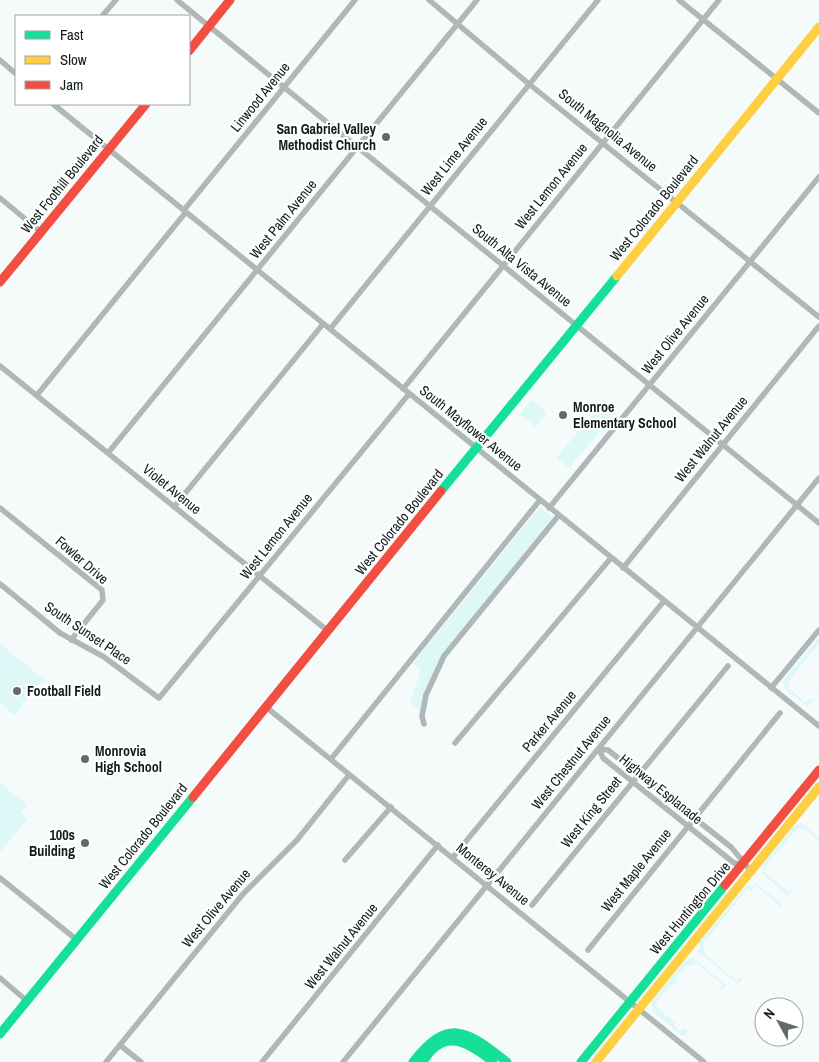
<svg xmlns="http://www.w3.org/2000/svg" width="819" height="1062" font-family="'Archivo Narrow',sans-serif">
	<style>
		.green { fill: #ddf8f6 }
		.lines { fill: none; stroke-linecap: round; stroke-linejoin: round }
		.street { stroke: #afb8b7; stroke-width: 5.5 }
		.fast { stroke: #16e098; stroke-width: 9 }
		.slow { stroke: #ffcf43; stroke-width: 9 }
		.jam { stroke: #f24e42; stroke-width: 9 }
		.poi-dot { fill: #616a69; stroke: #fff; stroke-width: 2 }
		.labels { text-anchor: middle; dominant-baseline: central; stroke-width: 4.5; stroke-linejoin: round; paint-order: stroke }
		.street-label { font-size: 14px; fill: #111c1b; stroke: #fff }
		.poi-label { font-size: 14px; font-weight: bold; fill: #111c1b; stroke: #fff; text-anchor: start }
	</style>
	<rect width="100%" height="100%" fill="#f5fbfb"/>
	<path class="green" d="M531,400L547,413L535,427L520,414Z
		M603,402L616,412L569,468L556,458Z
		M540,507L553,517L453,643L421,711L410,703L421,670L413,663Z
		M819,638V643L788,682L789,688L805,702L809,698L812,700L819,692L808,707L784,688L783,681Z
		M0,644L44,679L14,715L0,703Z
		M0,783L27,805L21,813L27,819L0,852Z
		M801,823L819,838V841L802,827L796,830L767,864L764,872L789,892L793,889L788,896L762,873L764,863L794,826Z
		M755,883L781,903V906L777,909L779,905L756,886L752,891L748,888L703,944L705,949L704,953L737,981L741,977L743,979L738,984L697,951L700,947L699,943L747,885L752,887Z
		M692,957L726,985L723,990H720L722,984L696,963L691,966L687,965L675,979L677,983L671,984L656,1002L658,1008L675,1023L674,1025L680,1031L684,1028L687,1030V1034L682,1036L652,1011L651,1002L685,960Z"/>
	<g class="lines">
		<path class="street" d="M177,0L819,523
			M429,0L529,84L819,317
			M679,0L819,113
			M102,16L116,0
			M0,60L16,74
			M53,104L819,726
			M0,198L41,232
			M184,210L355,0
			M330,329L598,0
			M0,366L328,631
			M403,389L719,0
			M37,395L186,212
			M108,453L477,0
			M174,507L323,324
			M0,508L102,590L103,600L71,640
			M549,508L819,177
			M623,568L819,326
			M0,584L60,633L104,657L159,698L409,394
			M771,688L819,630
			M266,707L704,1062
			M424,724L422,716L426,695L444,656L559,515
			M455,743L611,558
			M331,759L540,500
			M453,857L664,601
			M345,860L391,807
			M744,865L734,863L603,758L599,749L608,750L731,847L751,871
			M0,878L77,940
			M532,905L728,666
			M588,950L780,713
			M0,978L27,1001
			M120,1045L141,1062
			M106,1062L243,894L297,840L349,775
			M262,1062L438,845
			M343,1062L819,478"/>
		<path class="fast" d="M441,491L617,276
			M0,1034L193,797
			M413,1062C448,1016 468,1031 507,1062
			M423,1062C444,1027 468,1042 493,1062
			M581,1062L725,885"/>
		<path class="slow" d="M617,276L819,27
			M596,1062L819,787"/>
		<path class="jam" d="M189,51L230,0
			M0,282L146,104
			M193,797L441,491
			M725,885L819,770"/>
	</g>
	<g class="poi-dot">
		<circle cx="386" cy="137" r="5"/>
		<circle cx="563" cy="415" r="5"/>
		<circle cx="17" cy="691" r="5"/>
		<circle cx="85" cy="759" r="5"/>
		<circle cx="85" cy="843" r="5"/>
	</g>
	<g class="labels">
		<g class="street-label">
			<text transform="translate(260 97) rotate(-51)">Linwood Avenue</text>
			<text transform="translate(608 130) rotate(39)">South Magnolia Avenue</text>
			<text transform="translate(454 156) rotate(-51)">West Lime Avenue</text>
			<text transform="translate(62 184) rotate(-51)">West Foothill Boulevard</text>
			<text transform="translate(551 186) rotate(-51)">West Lemon Avenue</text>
			<text transform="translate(654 208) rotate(-51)">West Colorado Boulevard</text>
			<text transform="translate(283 219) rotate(-51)">West Palm Avenue</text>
			<text transform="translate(522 265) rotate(39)">South Alta Vista Avenue</text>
			<text transform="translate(675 334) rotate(-51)">West Olive Avenue</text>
			<text transform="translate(471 428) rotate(39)">South Mayflower Avenue</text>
			<text transform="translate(711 439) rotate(-51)">West Walnut Avenue</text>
			<text transform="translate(172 489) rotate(39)">Violet Avenue</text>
			<text transform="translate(399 522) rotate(-51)">West Colorado Boulevard</text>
			<text transform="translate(276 536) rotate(-51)">West Lemon Avenue</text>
			<text transform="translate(82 560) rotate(41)">Fowler Drive</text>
			<text transform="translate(88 633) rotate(34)">South Sunset Place</text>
			<text transform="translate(549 721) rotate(-50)">Parker Avenue</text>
			<text transform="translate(571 762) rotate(-51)">West Chestnut Avenue</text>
			<text transform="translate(661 789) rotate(39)">Highway Esplanade</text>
			<text transform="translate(591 812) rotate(-51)">West King Street</text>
			<text transform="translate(143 836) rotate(-51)">West Colorado Boulevard</text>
			<text transform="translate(636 870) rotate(-51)">West Maple Avenue</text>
			<text transform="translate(493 874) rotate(39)">Monterey Avenue</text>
			<text transform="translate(216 908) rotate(-50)">West Olive Avenue</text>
			<text transform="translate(690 908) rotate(-50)">West Huntington Drive</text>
			<text transform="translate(341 946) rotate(-51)">West Walnut Avenue</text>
		</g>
		<g class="poi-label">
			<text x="376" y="129" text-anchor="end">San Gabriel Valley<tspan x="376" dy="16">Methodist Church</tspan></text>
			<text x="573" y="407">Monroe<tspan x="573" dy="16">Elementary School</tspan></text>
			<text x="27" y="691">Football Field</text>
			<text x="95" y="751">Monrovia<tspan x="95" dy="16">High School</tspan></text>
			<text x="75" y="835" text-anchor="end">100s<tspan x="75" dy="16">Building</tspan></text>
		</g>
	</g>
	<rect x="15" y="15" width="175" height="90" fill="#ffffff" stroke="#a0a4a4"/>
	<rect x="25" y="31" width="25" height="8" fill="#16e098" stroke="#a0a4a4"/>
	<text x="60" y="40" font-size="15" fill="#111c1b">Fast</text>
	<rect x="25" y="56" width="25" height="8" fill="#ffcf43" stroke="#a0a4a4"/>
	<text x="60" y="65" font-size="15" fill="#111c1b">Slow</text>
	<rect x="25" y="81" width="25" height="8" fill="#f24e42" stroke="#a0a4a4"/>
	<text x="60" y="90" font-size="15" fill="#111c1b">Jam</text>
	<g transform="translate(779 1022) rotate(310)"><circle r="24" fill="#ffffff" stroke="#a0a4a4"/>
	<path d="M0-4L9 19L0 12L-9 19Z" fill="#616a69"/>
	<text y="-8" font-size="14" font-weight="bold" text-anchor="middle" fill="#111c1b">N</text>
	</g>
</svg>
